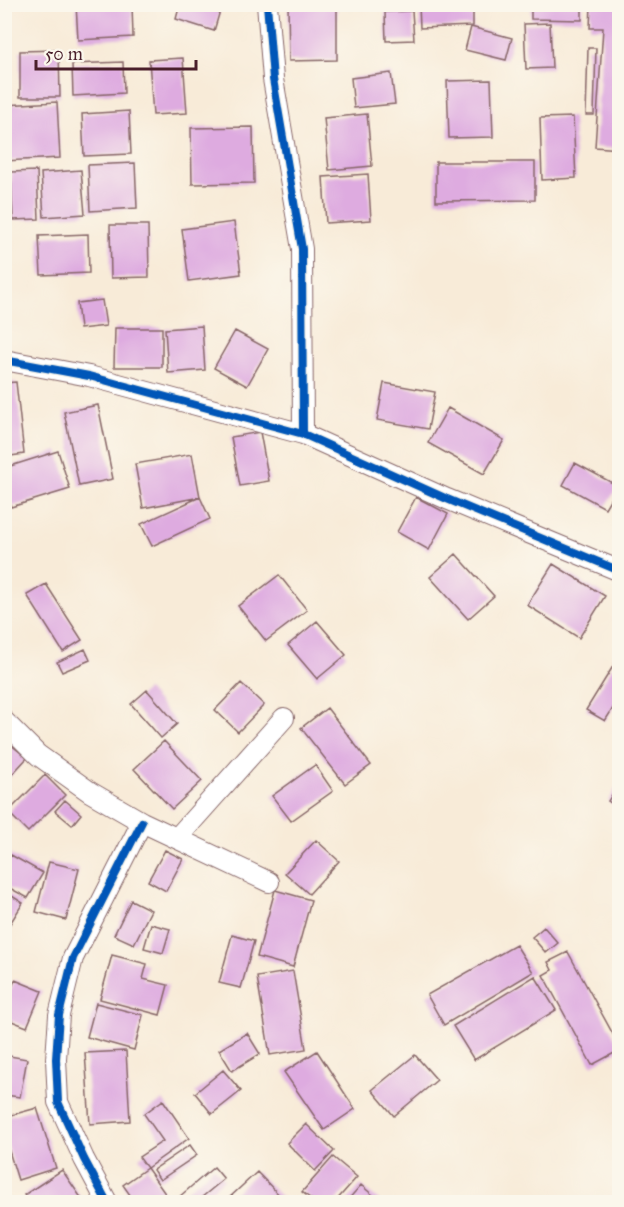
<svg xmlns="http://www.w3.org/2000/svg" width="624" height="1207" font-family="'IM FELL Great Primer',serif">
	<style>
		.building { fill: #deabe0 }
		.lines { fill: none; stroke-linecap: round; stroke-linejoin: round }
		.minor-casing { stroke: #876668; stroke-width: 22 }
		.minor { stroke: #fff; stroke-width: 20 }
		.cycleway-casing { stroke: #fbf7ec; stroke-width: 11 }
		.cycleway { stroke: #0057b8; stroke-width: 8 }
	</style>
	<rect width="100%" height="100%" fill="#fbf7ec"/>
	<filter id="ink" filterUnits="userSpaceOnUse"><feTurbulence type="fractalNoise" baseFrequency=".0167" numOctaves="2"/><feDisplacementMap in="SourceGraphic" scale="12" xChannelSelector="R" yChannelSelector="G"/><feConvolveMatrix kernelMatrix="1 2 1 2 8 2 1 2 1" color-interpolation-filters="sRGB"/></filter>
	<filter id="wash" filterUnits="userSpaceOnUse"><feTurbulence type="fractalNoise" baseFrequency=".008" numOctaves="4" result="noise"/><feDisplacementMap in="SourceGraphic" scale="24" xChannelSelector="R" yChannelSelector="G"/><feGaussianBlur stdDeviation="1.35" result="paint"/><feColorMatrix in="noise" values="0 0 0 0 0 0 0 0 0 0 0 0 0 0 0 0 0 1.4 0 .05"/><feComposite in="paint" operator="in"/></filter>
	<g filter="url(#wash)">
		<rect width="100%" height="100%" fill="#f8ebd8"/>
		<g id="blocks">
			<path class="building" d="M4,4H9L10,44H4Z
				M76,4H132L133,37L78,40Z
				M180,4H222L214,31L176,19Z
				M288,4H337V60L289,61Z
				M359,4H407V6L360,9Z
				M419,4H473V26L420,28Z
				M531,4H582V20L531,19Z
				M591,4H620V149L595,147L603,28H590Z
				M412,11L414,40L386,41L385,12Z
				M550,23L552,68L526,69L524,24Z
				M471,27L512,38L506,60L465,50Z
				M588,48H596L594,115H586Z
				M59,50L60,97H20V51Z
				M183,58L187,113L153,115L149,60Z
				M123,62L124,93L73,96L72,64Z
				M391,73L395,104L354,108L351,78Z
				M491,80L493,137L449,138L447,81Z
				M57,102L60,158L4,161V105Z
				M129,111L131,154L84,156L82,114Z
				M367,114L372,166L329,170L324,118Z
				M573,117L576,178L542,180L540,118Z
				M253,127L254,183L192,184L191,128Z
				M436,162H535V200L436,201Z
				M135,163L137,208L90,211L88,165Z
				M4,170H8L9,219H4Z
				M81,170L85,214L44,217L41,173Z
				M37,171L39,219L13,220L11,172Z
				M368,174L371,220L326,223L323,177Z
				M234,222L241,274L189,281L182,229Z
				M110,225H148L149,277L111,278Z
				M88,234L89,273L41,275L39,236Z
				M102,300L106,326L80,329L77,303Z
				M202,326L205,370L168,373L165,329Z
				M115,328H162V367H114Z
				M235,331L268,349L247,386L214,368Z
				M16,382L24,454L4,457V383Z
				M384,383L435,392L428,429L377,420Z
				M98,405L113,479L79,486L64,412Z
				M448,408L504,440L484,474L428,443Z
				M260,432L269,481L240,486L231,437Z
				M58,451L70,489L11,507L4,487V468Z
				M192,454L200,497L210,519L152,546L141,524L200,497L143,508L135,464Z
				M575,463L618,486L605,508L563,485Z
				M416,497L448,514L429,550L397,532Z
				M456,554L494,596L468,619L430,577Z
				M553,564L605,596L579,638L527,605Z
				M279,575L307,610L266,641L238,606Z
				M46,584L82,640L63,652L27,595Z
				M317,621L346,655L317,679L288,645Z
				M85,649L90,660L62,672L57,662Z
				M620,655V697L605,721L586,710Z
				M241,683L264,705L238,732L215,710Z
				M147,690L177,724L161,738L131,704Z
				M327,708L371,765L345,784L301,728Z
				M164,741L202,781L172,809L134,769Z
				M10,744L27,758L4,783V750Z
				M315,765L333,791L291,821L272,796Z
				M45,775L65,795L28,832L8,812Z
				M620,782V809L608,801Z
				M65,800L81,814L72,825L55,811Z
				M316,840L339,861L309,894L285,873Z
				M165,850L183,859L166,891L148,881Z
				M11,855L43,873L28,898L4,885V865Z
				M49,862L79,869L66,920L36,912Z
				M275,890L311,900L293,967L257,957Z
				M4,891L23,903L6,930L4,929Z
				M131,900L151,910L134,944L114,935Z
				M151,924L170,929L163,953L144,948Z
				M544,927L558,943L546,953L532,937Z
				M232,935L254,941L241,988L219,983Z
				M516,945L533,972L444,1025L427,995Z
				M568,952L620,1047V1050L592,1065L543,975L552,970L548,962Z
				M112,955L147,964L143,979L168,985L160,1015L100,999Z
				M293,971L306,1049L270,1055L257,977Z
				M535,976L556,1010L474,1060L453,1026Z
				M15,980L42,991L27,1027L4,1018V1005Z
				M96,1003L143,1015L134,1050L87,1037Z
				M247,1033L260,1054L232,1071L219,1050Z
				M126,1051L130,1121L90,1124L85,1053Z
				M317,1051L355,1109L324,1130L284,1072Z
				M4,1055L27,1059L20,1097L4,1095Z
				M415,1055L437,1080L394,1116L372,1090Z
				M223,1070L241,1091L212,1114L195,1093Z
				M163,1100L189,1138L147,1168L139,1157L163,1141L144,1114Z
				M37,1108L56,1168L18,1180L4,1135V1117Z
				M306,1124L334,1151L315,1171L287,1143Z
				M190,1145L197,1155L160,1180L153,1170Z
				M333,1157L357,1177L335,1202H315L302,1192Z
				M214,1167L224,1179L196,1202H183L179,1197Z
				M147,1168L171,1202H135L123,1185Z
				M62,1170L84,1202H30L24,1195Z
				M257,1172L286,1202H233L229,1198Z
				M361,1185L381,1202H346Z"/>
		</g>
	</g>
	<g filter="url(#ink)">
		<use href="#blocks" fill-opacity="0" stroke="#876668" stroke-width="1.5"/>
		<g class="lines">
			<defs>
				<path id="minor" d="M267,4L273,79L302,249L303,434
					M4,360L89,376L303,434L447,499L620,571
					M4,721L38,755L90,792L142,822L269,882
					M177,838L284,718
					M107,1202L84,1159L58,1102L56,1059L59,1015L73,958L142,822"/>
			</defs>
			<use href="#minor" class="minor-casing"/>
			<use href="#minor" class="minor"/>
			<defs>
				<path id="cycleway" d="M267,4L273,79L302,249L303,434
					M4,360L89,376L303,434L447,499L620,571
					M107,1202L84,1159L58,1102L56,1059L59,1015L73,958L142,822"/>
			</defs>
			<use href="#cycleway" class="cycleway-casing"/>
			<use href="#cycleway" class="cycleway"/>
		</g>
	</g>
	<rect width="624" height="1207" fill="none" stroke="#fbf7ec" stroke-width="24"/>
	<path d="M36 60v9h160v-9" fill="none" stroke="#4a1f2b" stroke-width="3"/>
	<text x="45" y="60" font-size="18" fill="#4a1f2b" stroke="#fbf7ec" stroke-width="4.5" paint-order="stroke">50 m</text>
</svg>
